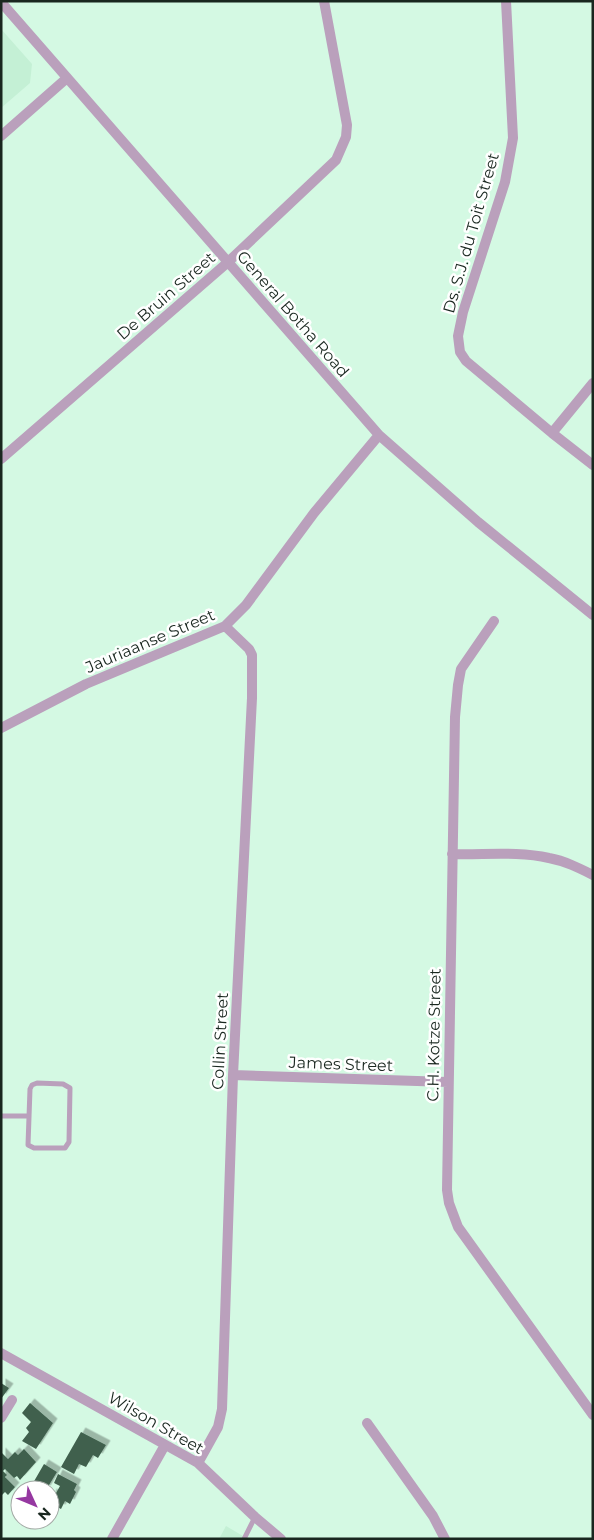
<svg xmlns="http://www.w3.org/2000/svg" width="594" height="1540" font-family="Montserrat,sans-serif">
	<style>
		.built { fill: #c4f0d5 }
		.building { fill: #41614e; filter: url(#shadow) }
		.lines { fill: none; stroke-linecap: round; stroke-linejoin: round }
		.service { stroke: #baa0bc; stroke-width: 5 }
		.minor { stroke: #baa0bc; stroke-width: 10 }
		.labels { text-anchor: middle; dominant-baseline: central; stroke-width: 5; stroke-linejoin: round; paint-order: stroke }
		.street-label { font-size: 16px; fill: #19271f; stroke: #fff }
	</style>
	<defs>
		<filter id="shadow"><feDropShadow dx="4.5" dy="-4.5" stdDeviation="0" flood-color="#0004"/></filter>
	</defs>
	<rect width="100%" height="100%" fill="#d4f9e3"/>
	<path class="built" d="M1,29L32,64L30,83L1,108Z
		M226,1526L248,1539H219Z"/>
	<path class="building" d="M1,1383L9,1388L1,1399Z
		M30,1403L53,1423L36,1449L22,1441L29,1432L26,1428L31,1422L22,1413Z
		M81,1432L106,1445L98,1458L93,1455L86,1467L79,1464L74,1474L61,1467Z
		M24,1449L36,1462L20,1480L17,1476L14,1478L5,1469L3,1471L7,1475L5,1477L15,1487L8,1495L5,1492L1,1496V1452L8,1459L15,1452L18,1455Z
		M44,1464L57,1472L46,1490L33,1483Z
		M58,1474L77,1484L74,1490L76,1492L70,1504L65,1501L61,1509L50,1503L52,1493L55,1495L60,1486L54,1483Z"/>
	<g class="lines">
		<path class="service" d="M37,1083L63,1084L70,1088L69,1142L65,1148H34L28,1145L30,1089L32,1085Z
			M1,1116H29
			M244,1539L255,1517"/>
		<path class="minor" d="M506,1L513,138L505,182L463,312L458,336L460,352L466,361L552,433L593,465
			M1,2L379,435L478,522L593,615
			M1,136L67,78
			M552,433L593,383
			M1,459L227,263L336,160L346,137L347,125L324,1
			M494,621L461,669L458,685L455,717L447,1190L449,1203L458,1227L593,1415
			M1,728L86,684L225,626L246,605L314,513L379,435
			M452,854C484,855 518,851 549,858C565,861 579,868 593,875
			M233,1075L448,1082
			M1,1353L198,1463L255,1517L281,1539
			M1,1418L12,1400
			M367,1423L433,1516L445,1539
			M198,1463L218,1427L222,1409L233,1075L252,698V655L249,649L225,626
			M112,1539L165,1445"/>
	</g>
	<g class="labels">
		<g class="street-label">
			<text transform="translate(471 233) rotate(-74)">Ds. S.J. du Toit Street</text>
			<text transform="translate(166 296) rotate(-41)">De Bruin Street</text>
			<text transform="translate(293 314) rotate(49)">General Botha Road</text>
			<text transform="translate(150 641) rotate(-23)">Jauriaanse Street</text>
			<text transform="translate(434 1035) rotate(-89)">C.H. Kotze Street</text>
			<text transform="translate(220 1041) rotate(-87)">Collin Street</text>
			<text transform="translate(341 1064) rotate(2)">James Street</text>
			<text transform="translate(156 1423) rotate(30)">Wilson Street</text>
		</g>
	</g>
	<rect width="594" height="1540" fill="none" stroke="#19271f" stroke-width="5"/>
	<g transform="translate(35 1505) rotate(134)"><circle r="24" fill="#ffffff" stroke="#a3a9a5"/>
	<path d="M0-4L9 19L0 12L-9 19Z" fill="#9638a1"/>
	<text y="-8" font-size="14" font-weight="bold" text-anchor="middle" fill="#19271f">N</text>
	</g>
</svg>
